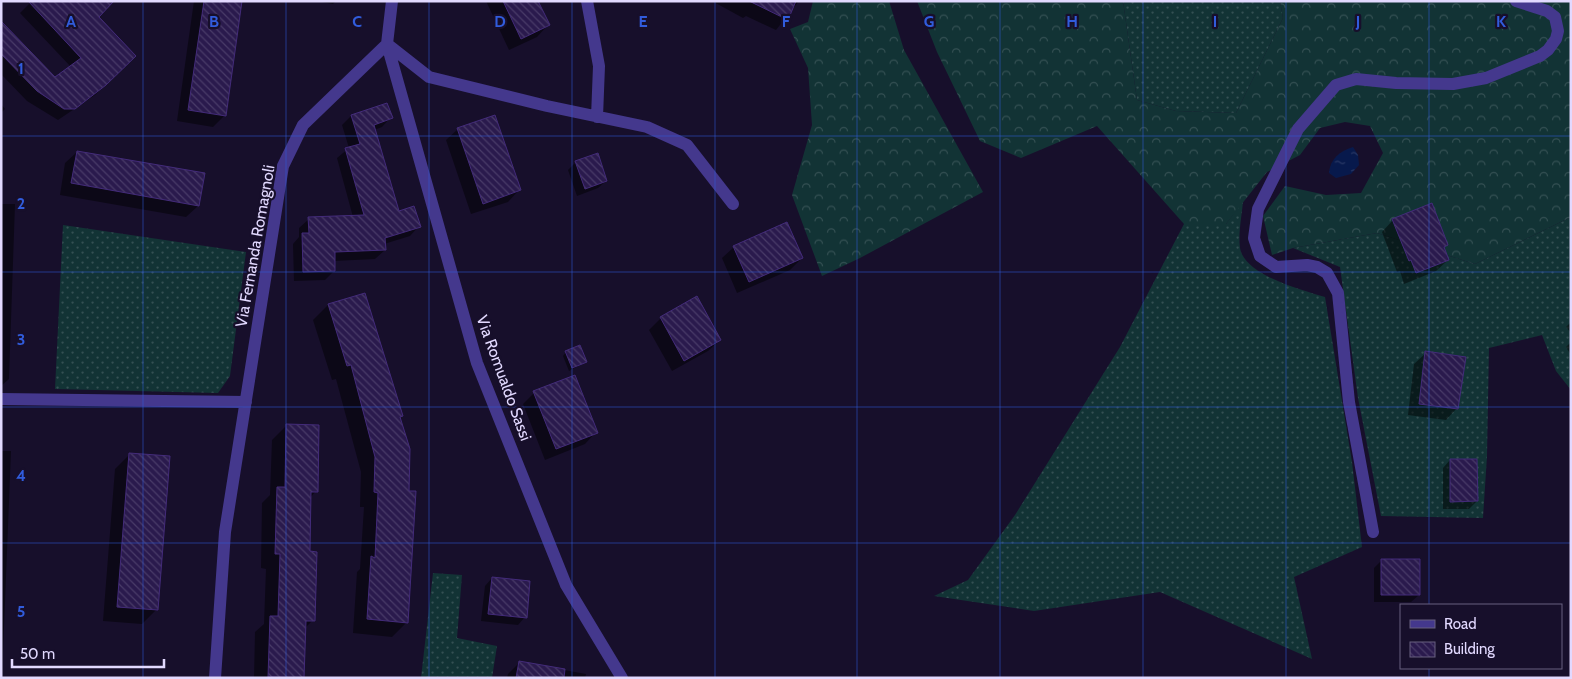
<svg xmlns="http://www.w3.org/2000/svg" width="1572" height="679" font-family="Cabin,sans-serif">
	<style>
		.grass { fill: url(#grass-dots) }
		.forest { fill: url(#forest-crowns) }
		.water { fill: url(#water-ripples) }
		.shadow { fill: #0007 }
		.building { fill: url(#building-back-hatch); stroke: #432b7a }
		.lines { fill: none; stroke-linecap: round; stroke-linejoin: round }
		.minor { stroke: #44388d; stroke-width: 12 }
		.grid { fill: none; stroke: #315cdc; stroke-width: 1; stroke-opacity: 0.55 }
		.labels { text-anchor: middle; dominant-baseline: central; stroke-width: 4.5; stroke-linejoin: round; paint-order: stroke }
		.street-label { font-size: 16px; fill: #e2d9ff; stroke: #170f2b }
		.grid-label { font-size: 16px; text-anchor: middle; font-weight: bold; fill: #315cdc; stroke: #170f2b; stroke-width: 4.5; stroke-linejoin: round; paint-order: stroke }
	</style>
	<defs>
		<pattern id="grass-dots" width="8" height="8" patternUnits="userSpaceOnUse" patternTransform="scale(1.25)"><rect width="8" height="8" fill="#123335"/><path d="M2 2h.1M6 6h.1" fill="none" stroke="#345053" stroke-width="1.8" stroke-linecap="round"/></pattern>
		<pattern id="forest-crowns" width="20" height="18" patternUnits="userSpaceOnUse" patternTransform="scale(1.25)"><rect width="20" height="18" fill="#123335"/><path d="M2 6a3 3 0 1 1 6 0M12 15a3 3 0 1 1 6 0" fill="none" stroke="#345053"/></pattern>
		<pattern id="water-ripples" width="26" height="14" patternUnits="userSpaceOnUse" patternTransform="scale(1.25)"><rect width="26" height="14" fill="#07194c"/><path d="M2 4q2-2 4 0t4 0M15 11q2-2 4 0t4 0" fill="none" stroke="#2b3a67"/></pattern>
		<pattern id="building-back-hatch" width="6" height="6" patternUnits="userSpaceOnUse" patternTransform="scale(1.25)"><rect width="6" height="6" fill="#2a1a4d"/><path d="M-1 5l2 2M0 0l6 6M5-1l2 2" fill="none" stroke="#493b68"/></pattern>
	</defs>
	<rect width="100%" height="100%" fill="#170f2b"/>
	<path class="grass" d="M1123,1H1280L1283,18L1236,113L1176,111L1137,100Z
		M1243,201C1242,215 1238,233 1240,248C1244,275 1302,290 1325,297L1352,462L1362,547L1294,577L1312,659L1160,592L1034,611L934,596L968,580L1015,515L1120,347L1184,224H1226Z
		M1571,217V390L1556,371L1542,335L1489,348L1487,456L1483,518L1381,516L1358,398L1340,267L1293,248L1377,233L1475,264Z
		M63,225L246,252L230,376L218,393L55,389Z
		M433,573L462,575L457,638L497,646L492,678H421Z"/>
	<path class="forest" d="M813,1H889L904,50L983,192L860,258L822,276L792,195L812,125L808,68L790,29L808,22Z
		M917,1H1123L1137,100L1176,111L1236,113L1283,18L1280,1H1571V217L1475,264L1377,233L1293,248L1272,255L1263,216L1285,186L1326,195L1361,193L1383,153L1370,126L1345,122L1320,128L1300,155L1267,172L1226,224H1184L1097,126L1021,158L980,141L937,52Z"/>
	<path class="water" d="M1353,147L1358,155L1359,165L1351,174L1336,178L1329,173C1330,159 1340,151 1353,147Z"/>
	<path class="shadow" d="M32,1L97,17L124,66L95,95L58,120L27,101L1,74V31L55,79L71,67L20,13Z
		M194,1H241L225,115L213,127L177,121Z
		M316,1H336L333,4Z
		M486,1H537L548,25L537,37L509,50Z
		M712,1H799L776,30L746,16L743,18Z
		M1,104L5,109L1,113Z
		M351,116L391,117L382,127L374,130L398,213L419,226L410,236L384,244L385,250L375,259L334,261V271L325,280L294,281L293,244L299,237V228L309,219L353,217L337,158L349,148L342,125Z
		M458,129L519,190L508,202L471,214L446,140Z
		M77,152L198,206L186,217L60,195L65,163Z
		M576,162L606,181L598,188L577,196L568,170Z
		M1,204H15L9,379L1,386Z
		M1393,220L1447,245L1443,248L1448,260L1436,271L1404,284L1400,271L1397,272L1382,232Z
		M734,247L802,258L790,270L737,293L722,258Z
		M696,298L720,340L708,351L672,371L649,330L661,318Z
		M328,305L402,415L399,418L407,622L392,637L353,633L357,572L360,569L364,507H360L361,472L336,379L332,380L313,320Z
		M1571,322V333L1566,327Z
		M1571,342V355L1566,347Z
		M566,352L585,362L569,371L563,356Z
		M1426,353L1457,408L1446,420L1408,415L1414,364Z
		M534,393L596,432L585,444L545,460L523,404Z
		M287,425L316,491L310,498L308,553L313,620L304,629L302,678H254L255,632L264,624L266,569L261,568L262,503L270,495L272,440Z
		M1,451H11L2,678H1Z
		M130,454L157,609L142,624L103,621L115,469Z
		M1450,460L1477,501L1469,509H1443V468Z
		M1382,560L1419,595L1411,602H1374V568Z
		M492,578L525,617L518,625L481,621L485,586Z
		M520,662L586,674L585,678H507L508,674Z"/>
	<path class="building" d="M28,1H114L99,17L136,56L106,85L75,109H64L37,91L1,54V21L55,77L81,58Z
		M204,1H242L226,116L188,110Z
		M503,1H538L550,25L521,39Z
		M749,1H796L788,20Z
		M387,103L393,118L374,125L399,211L414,206L421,227L385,238L386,250L335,252V271L303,272L302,233H309L308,217L364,215L345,148L360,144L351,115Z
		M495,115L521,190L483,204L457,128Z
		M77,151L205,173L199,206L71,183Z
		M598,153L607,181L585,189L575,161Z
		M1432,203L1448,245L1444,247L1449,260L1416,273L1411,260L1409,261L1392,219Z
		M787,222L803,258L749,282L733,246Z
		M365,293L403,416L400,417L410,449L409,491H416L408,623L367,619L371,556L375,558L378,493L374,492L375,457L351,365L347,366L328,304Z
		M697,296L721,340L684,361L660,317Z
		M580,345L587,362L572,368L565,351Z
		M1425,351L1466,357L1458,409L1419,404Z
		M575,375L598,433L556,449L533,391Z
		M286,424L319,425L318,492H311L310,551L317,552L315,621H306L304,678L268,677L270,616H278L280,554H275L277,487H285Z
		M129,453L170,456L158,610L117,607Z
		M1450,459H1477L1478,501L1450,502Z
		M1381,559H1420V595H1381Z
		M492,577L530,581L527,618L488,614Z
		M519,661L565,669L564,678H516Z"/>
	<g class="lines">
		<path class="minor" d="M392,1L387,44L477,363L566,585L622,678
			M587,1L599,66L597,117
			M387,44L429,77L547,106L647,127L687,145L733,204
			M1,399L246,402
			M1373,532L1349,402L1338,293L1327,273L1317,267L1307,265L1276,267L1260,256L1254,238L1258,209L1298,129L1336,85L1356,79L1396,83L1453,84L1486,78L1540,56L1548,50L1556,39L1558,31L1555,17L1547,11L1516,1
			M215,678L225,532L283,166L303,125L387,44"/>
	</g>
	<path class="grid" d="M143,1V678M286,1V678M429,1V678M572,1V678M715,1V678M857,1V678M1000,1V678M1143,1V678M1286,1V678M1429,1V605M1,136H1571M1,272H1571M1,407H1571M1,543H1571M1429,668V678"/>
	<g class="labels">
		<g class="street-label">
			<text transform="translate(255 246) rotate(-80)">Via Fernanda Romagnoli</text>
			<text transform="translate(504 378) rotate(70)">Via Romualdo Sassi</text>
		</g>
	</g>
	<g class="grid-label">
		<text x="71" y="27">A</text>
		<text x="214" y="27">B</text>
		<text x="357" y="27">C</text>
		<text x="500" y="27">D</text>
		<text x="643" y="27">E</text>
		<text x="786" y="27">F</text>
		<text x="929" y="27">G</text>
		<text x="1072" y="27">H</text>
		<text x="1215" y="27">I</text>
		<text x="1358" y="27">J</text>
		<text x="1501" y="27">K</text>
		<text x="21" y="74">1</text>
		<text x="21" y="209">2</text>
		<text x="21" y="345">3</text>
		<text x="21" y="481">4</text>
		<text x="21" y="617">5</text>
	</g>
	<rect width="1572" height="679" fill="none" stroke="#e2d9ff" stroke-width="5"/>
	<rect x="1400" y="604" width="162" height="65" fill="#170f2b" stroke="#686080"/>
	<rect x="1410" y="620" width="25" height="8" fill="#44388d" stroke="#686080"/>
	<text x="1444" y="629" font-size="15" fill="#e2d9ff">Road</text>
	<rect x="1410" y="642" width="25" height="15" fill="url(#building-back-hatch)" stroke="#686080"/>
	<text x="1444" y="654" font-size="15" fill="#e2d9ff">Building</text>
	<path d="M12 659v8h152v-8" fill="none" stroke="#e2d9ff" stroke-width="2.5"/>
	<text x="20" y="659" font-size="15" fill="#e2d9ff" stroke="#170f2b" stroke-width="4" paint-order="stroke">50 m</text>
</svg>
